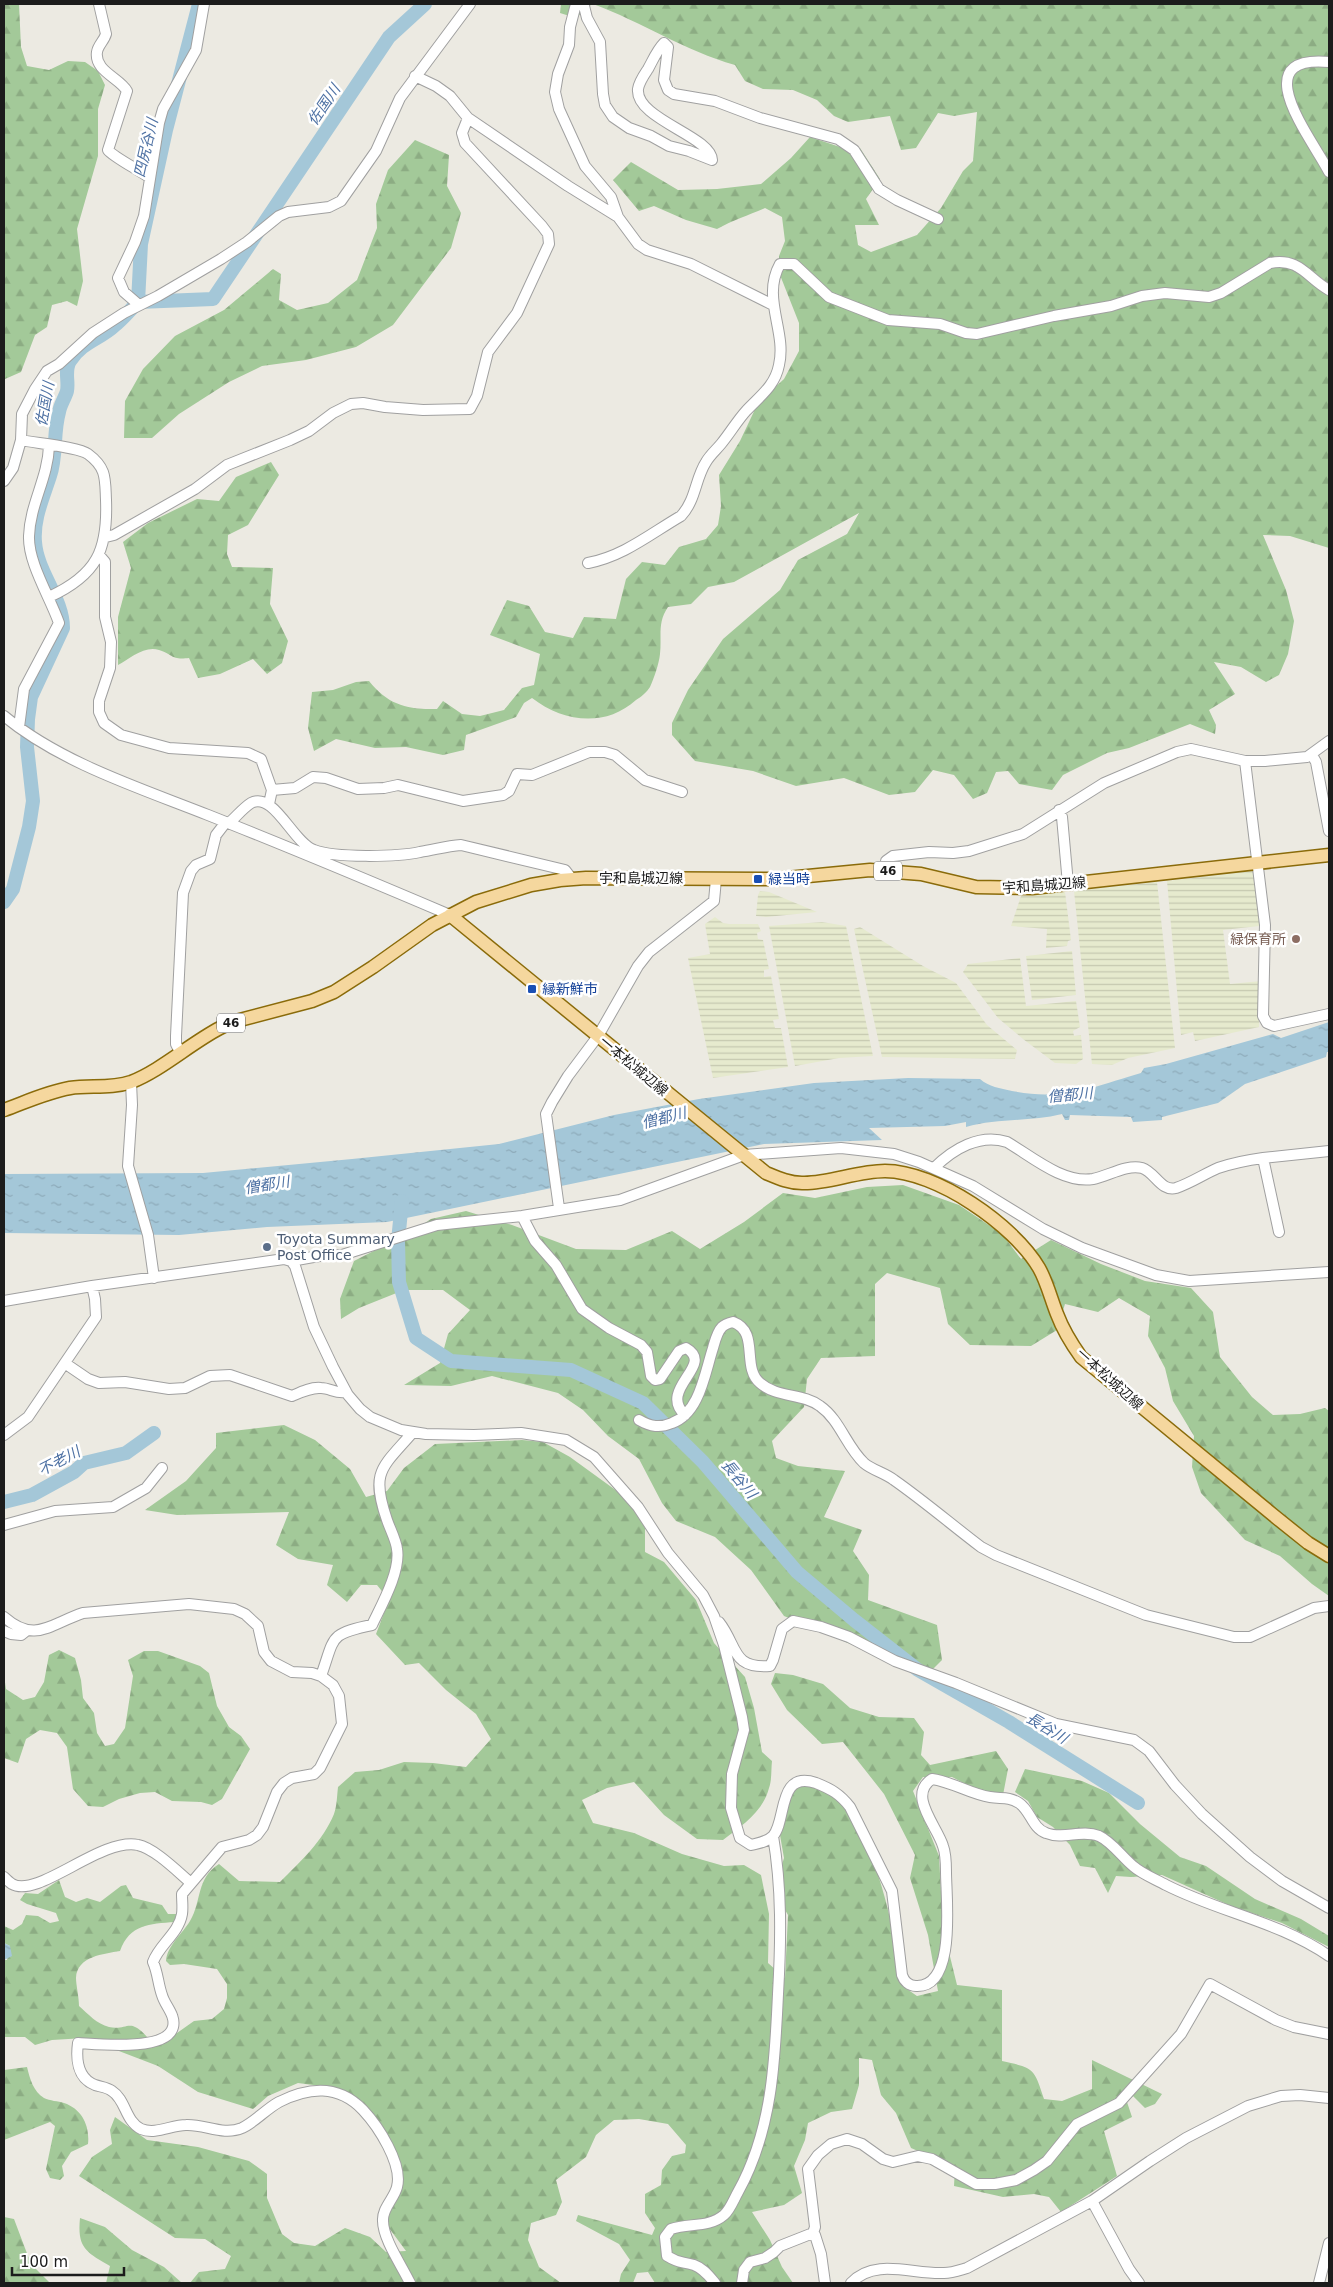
<svg xmlns="http://www.w3.org/2000/svg" width="1333" height="2287" font-family="'DejaVu Sans','Noto Sans JP',sans-serif">
	<style>
		.farmland { fill: url(#farmland-rules) }
		.forest { fill: url(#forest-firs) }
		.water { fill: url(#water-ripples) }
		.lines { fill: none; stroke-linecap: round; stroke-linejoin: round }
		.river { stroke: #a4c7d8; stroke-width: 14 }
		.minor-casing { stroke: #a0a0a0; stroke-width: 12 }
		.major-casing { stroke: #8a6b0a; stroke-width: 15 }
		.minor { stroke: #fff; stroke-width: 10 }
		.major { stroke: #f5d79e; stroke-width: 12 }
		.transit-dot { fill: #1a4fb4; stroke: #fff; stroke-width: 2 }
		.education-dot { fill: #8d6e63; stroke: #fff; stroke-width: 2 }
		.service-dot { fill: #5c6f8a; stroke: #fff; stroke-width: 2 }
		.labels { text-anchor: middle; dominant-baseline: central; stroke-width: 5; stroke-linejoin: round; paint-order: stroke }
		.shield { fill: #fff; stroke: #606060; stroke-width: 1 }
		.shield-label { font-size: 12px; font-weight: bold; fill: #1c1c1c }
		.street-label { font-size: 14px; fill: #1c1c1c; stroke: #fff }
		.transit-label { font-size: 14px; fill: #164399; stroke: #fff; text-anchor: start }
		.education-label { font-size: 14px; fill: #785e54; stroke: #fff; text-anchor: end }
		.service-label { font-size: 14px; fill: #4e5e75; stroke: #fff; text-anchor: start }
		.water-label { font-size: 15px; font-style: italic; fill: #4f72a4; stroke: #fff }
	</style>
	<defs>
		<pattern id="farmland-rules" width="6" height="5" patternUnits="userSpaceOnUse" patternTransform="scale(1.25)"><rect width="6" height="5" fill="#e6eace"/><path d="M0 2.5h6" fill="none" stroke="#c5c8b0"/></pattern>
		<pattern id="forest-firs" width="22" height="20" patternUnits="userSpaceOnUse" patternTransform="scale(1.25)"><rect width="22" height="20" fill="#a3c999"/><path d="M5 1l3.5 6h-7zM16 11l3.5 6h-7z" fill="#8cac83"/></pattern>
		<pattern id="water-ripples" width="26" height="14" patternUnits="userSpaceOnUse" patternTransform="scale(1.25)"><rect width="26" height="14" fill="#a4c7d8"/><path d="M2 4q2-2 4 0t4 0M15 11q2-2 4 0t4 0" fill="none" stroke="#8daab9"/></pattern>
	</defs>
	<rect width="100%" height="100%" fill="#eceae2"/>
	<path class="farmland" d="M1253,871L1260,915L1259,926L1223,930L1230,984L1261,981L1259,1027L1195,1041L1193,1032L1181,1035L1167,881Z
		M1157,882L1175,1048L1128,1058L1112,1065L1092,1064L1074,891Z
		M760,891L769,892L817,912L766,917L756,916L758,895Z
		M1065,892L1071,940L1068,941L1067,946L1046,948L1047,929L1011,926L1021,896Z
		M715,917L723,923L729,924H758L761,931L757,933L758,939L763,940L769,969L764,970V977L771,976L779,1019L773,1020L775,1028H781L788,1067L713,1078L688,958L710,954L705,924Z
		M822,922L846,926L873,1056L839,1058L795,1066L769,926Z
		M860,927L923,966L956,983L987,1025L1017,1050L1015,1059L882,1057L854,929Z
		M1072,951L1076,995L1032,1000L1026,956Z
		M1020,958L1026,1006L1076,1001L1080,1027L1073,1031L1074,1036L1081,1035L1083,1059L1076,1064L1055,1063L1023,1039L998,1018L963,972L968,964Z"/>
	<path class="forest" d="M4,4H19L21,47L27,66L49,70L68,61L85,62L98,71L105,85L98,109V156L77,229L83,281L77,306L67,301L52,305L47,327L35,335L21,372L5,379L4,382Z
		M561,4H592L576,18L560,13Z
		M593,4H1329V548L1290,536L1263,535L1286,590L1294,621L1288,654L1279,675L1266,682L1241,667L1214,662L1235,694L1209,710L1216,725L1215,734L1190,724L1129,748L1107,753L1063,775L1052,790L1019,784L1008,771L996,772L987,793L973,799L954,775L933,770L915,792L889,795L844,778L796,786L753,771L695,761L672,735V723L688,690L723,639L780,590L798,560L847,534L859,513L734,582L708,587L691,604L668,607C657,623 662,636 660,654C659,664 654,678 650,687C647,692 641,697 636,700C605,728 563,722 532,698L524,703L516,717L466,735L464,750L443,755L406,747L375,748L336,739L314,751L308,728L312,692L333,690L356,682L369,681C388,705 408,710 437,709L443,701L462,714L480,716L504,710L522,688L534,685L540,654L490,635L507,600L529,606L545,632L573,638L584,617L616,619L626,579L642,562L665,565L679,547L706,539L718,525L721,506L719,475L740,441L758,403L784,379L799,351V323L780,275L779,256L785,241L782,217L765,208C749,215 733,220 717,229L686,220L654,206L639,211L613,180L631,162L678,190L717,189L761,184L791,158L810,137L840,147L860,148L880,179L866,199L879,225H855L858,245L871,252L917,235L941,208L963,171L973,161L977,112L954,116L938,113L916,148L901,150L890,116L848,122L834,116L817,100L793,90L763,89L745,81L735,65C685,51 642,22 593,4Z
		M415,140L449,155L447,186L461,213L451,248L393,325L356,347L306,360L262,366L229,382L179,414L152,438H124L125,401L143,369L175,336L224,310L273,269L281,274L279,300L297,310L328,303L357,280L377,228L376,204L388,170Z
		M271,462L279,475L248,525L228,535L227,554L232,567L273,568L270,604L288,641L282,663L267,674L253,659L220,674L198,678L189,658C171,660 174,655 159,650C145,645 129,659 118,665V617L131,568L123,542L148,523L197,499L219,501L236,477Z
		M903,1185L959,1205L1002,1234L1021,1259L1051,1240L1101,1264L1145,1281L1191,1288L1213,1312L1220,1357L1252,1397L1273,1415L1300,1414L1325,1408L1329,1411V1596L1312,1584L1280,1556L1245,1540L1201,1493L1192,1467L1194,1436L1173,1401L1165,1368L1148,1336L1150,1316L1119,1298L1098,1312L1065,1304L1057,1330L1031,1346L970,1345L948,1324L940,1288L887,1273L875,1284V1356L821,1358L807,1379L804,1407L772,1441L776,1458L798,1466L845,1471L824,1517L862,1530L853,1551L869,1575L868,1600L937,1625L942,1660L926,1676L784,1616L751,1570L715,1537L676,1521L662,1503L639,1459L608,1436L583,1410L558,1393L492,1376L451,1386L404,1385L440,1363L448,1334L470,1310L443,1290H404L359,1308L341,1319L340,1299L354,1261L409,1233L431,1219L466,1211L512,1225L576,1249L626,1250L672,1231L700,1249L744,1222L783,1193L815,1198L867,1187Z
		M284,1425L315,1440L350,1469L366,1497L387,1491L404,1468L435,1444L522,1440L543,1442L570,1457L632,1502L645,1528V1552L664,1562L696,1600L714,1643L745,1677L754,1708L762,1752L772,1761C771,1769 772,1780 769,1788C763,1812 741,1826 723,1840L697,1839L664,1815L634,1782L607,1788L582,1800L593,1823L634,1833L682,1854L724,1866L744,1865L761,1875L769,1914L768,1963L785,1978L788,1915L774,1891L784,1858L777,1818L790,1784L812,1776C820,1782 830,1787 836,1795C879,1844 892,1925 904,1987L917,1996L938,1991L928,1935L910,1878L915,1855L884,1794L843,1742L822,1744L787,1710L771,1684L775,1673L793,1675L823,1684L850,1708L879,1717L914,1718L924,1732L921,1755L930,1765L996,1751L1008,1769L1003,1795L977,1790L952,1777H923L913,1791L939,1856L943,1928L957,1985L1002,1990V2061C1034,2068 1034,2068 1044,2099L1062,2101L1092,2089V2060L1162,2094L1155,2104L1145,2108L1133,2096L1127,2102L1132,2117L1104,2131L1117,2176L1061,2212L1049,2197L1034,2194L1003,2197L954,2186L955,2167L911,2148L896,2113L881,2095L872,2060L859,2058V2085L852,2109L831,2112L808,2123L805,2140L794,2166L802,2193L784,2205L752,2212L770,2240L782,2267L793,2283H655L648,2272L637,2273L633,2283H619L621,2274L630,2260L619,2244L576,2221L578,2215L652,2235L655,2228L645,2213V2194L661,2185L662,2170L672,2156L685,2153L686,2145L668,2124L639,2119L614,2120L596,2135L586,2157L556,2180L562,2202L556,2215L531,2223L528,2240L539,2267L561,2283H190L199,2272L225,2269L231,2256L205,2239L175,2238L79,2176L92,2157L112,2144L110,2130L115,2117L147,2140L198,2147L249,2161L267,2174V2198L282,2234L294,2243L315,2246L345,2228L370,2237L386,2252L406,2251L386,2224L402,2180L367,2108L335,2088L298,2083L268,2096L253,2109L198,2092L158,2066L85,2038L52,2040L35,2045L25,2037H4V1960H7L10,1946L4,1943V1926L13,1930L22,1924L26,1915L38,1916L50,1923L59,1921L56,1913L27,1904L20,1900L25,1893L38,1894L59,1880L65,1897L76,1902L87,1898L100,1902L121,1886L126,1885L133,1898L162,1905L168,1914H176L175,1922C149,1924 130,1924 120,1951C104,1954 77,1956 76,1978C76,1985 79,1997 79,2006C88,2014 97,2024 109,2027C128,2031 129,2016 148,2038L177,2033L194,2021L212,2019L224,2009L227,1998V1984L217,1969L184,1964L170,1965L166,1961C167,1946 182,1934 190,1921C202,1901 196,1878 219,1864L239,1881L280,1882C300,1862 323,1841 334,1814C337,1806 337,1795 338,1787L355,1772L379,1770L404,1762L433,1763L466,1767L491,1739L476,1714L446,1690L419,1663L405,1665L376,1634L389,1600L377,1585H361L347,1602L327,1585L333,1565L298,1559L276,1545L289,1512L177,1515L145,1510L186,1481L216,1448V1433Z
		M59,1650L75,1658L81,1680L83,1698L94,1713L97,1733L105,1746L114,1744L125,1728L133,1676L128,1660L144,1651H158L200,1666L209,1673L217,1706L229,1727L241,1736L250,1749L222,1799L212,1805L201,1802L172,1801L155,1792L140,1793L119,1799L103,1807L88,1806L73,1789L67,1747L57,1733L40,1730L26,1739L18,1763L4,1758V1676L6,1689L23,1700L35,1697L44,1682L49,1655Z
		M1025,1769L1082,1781L1109,1793L1140,1824L1180,1857L1206,1866L1255,1899L1301,1919L1329,1936V1947L1282,1923L1231,1906L1162,1875L1131,1877L1116,1876L1108,1893L1095,1868L1080,1866L1070,1845L1053,1827L1037,1817L1028,1801L1015,1792Z
		M27,2067C30,2079 33,2091 44,2098C50,2101 58,2101 64,2103C82,2109 90,2126 88,2144L71,2152L62,2166L64,2176L60,2180L50,2178L46,2169L55,2126L50,2122L4,2140V2070Z
		M4,2217L14,2219L31,2264L50,2283H4Z
		M80,2218L105,2227L132,2250L164,2267L182,2283H106L110,2266C86,2252 77,2248 80,2218Z"/>
	<path class="water" d="M1329,1022V1052H1327L1326,1057L1245,1084L1218,1103L1162,1117V1120L1133,1122L1131,1117L1070,1115L1069,1120H1065L1062,1114C1030,1122 997,1118 966,1127V1122L945,1126L869,1128L882,1140L764,1144L387,1222L267,1227L179,1235L4,1233V1174L203,1173L352,1159L499,1144L614,1115L699,1099L814,1083L908,1078L980,1079C989,1087 1000,1088 1012,1091C1063,1101 1093,1087 1141,1073L1144,1068L1166,1064L1273,1034L1281,1038Z
		M4,1943L10,1946L12,1956L4,1960Z"/>
	<g class="lines">
		<path class="river" d="M138,302L141,244L166,130L199,4
			M4,902L13,889L29,827L33,801L27,747L28,719L31,697L63,628C63,598 37,572 35,542C33,519 43,498 50,476C57,455 53,433 59,412C60,405 65,398 67,391C69,381 64,371 70,361C82,342 100,339 114,326C123,319 130,310 138,302L213,299L389,37L425,4
			M402,1201L398,1241L399,1282L416,1338L451,1361L571,1370L643,1403L703,1462L797,1572L854,1620L918,1670L1009,1722L1138,1803
			M4,1502L32,1495L74,1472L84,1463L126,1453L154,1433"/>
		<defs>
			<path id="minor" d="M99,4L106,34C104,41 98,45 97,52C94,71 120,78 127,91L108,150C113,157 141,171 150,178
				M576,4L570,27L569,45L558,74L555,92L559,109L585,166L611,197L618,217
				M581,4L584,6L587,18L600,42L603,94L605,105L613,117L629,128L651,136L669,146L689,151L712,160C711,136 635,119 638,89C639,82 644,75 648,69C653,60 657,50 664,43L668,47L664,80L668,90L674,94L715,101L760,118L838,139L854,150L879,189L897,200L938,219
				M1329,62C1243,54 1313,140 1329,172
				M415,76L436,86L450,96L468,118L568,186L618,217L638,244L647,250L691,264L773,305
				M139,305L124,292L118,278L135,242L144,216L159,123L163,109L196,50L204,4
				M21,440C35,443 79,447 88,454C107,468 105,479 106,500C108,550 97,575 49,597
				M4,481L13,468L21,440L22,414L35,389L47,371L59,364L93,333L124,313L158,296L221,259L247,242L279,216L288,212L329,207L341,201L376,151L400,98L470,4
				M106,537L114,535L195,489L227,465L290,440L309,431L333,413L351,404L363,403L385,407L423,410L470,409L477,396L488,352L517,313L549,244L548,234L542,226L465,143L462,133L468,118
				M99,555L105,562V617L111,642L110,668L99,701V712L104,723L121,735L169,748L248,753L261,759L272,790L269,804
				M588,563C624,556 650,534 681,516C696,500 695,479 706,462C710,455 716,450 721,444C730,433 737,421 746,411C760,396 775,386 779,365C787,331 761,298 780,264H794L829,297L888,320L940,324L966,333L977,334L1054,316L1111,306L1142,296L1165,293L1209,297L1221,293L1270,263C1300,257 1308,279 1329,290
				M4,716C61,763 140,788 208,815C289,847 370,881 450,915
				M19,727L24,689L59,623C50,597 28,563 29,536C30,504 48,478 49,446
				M1312,755L1316,762L1329,831
				M1245,761L1265,925L1263,1016L1267,1023L1274,1026L1329,1014
				M272,790L295,788L313,777L326,778L358,789L384,788L398,785L463,801L503,795L509,791L517,774L532,775L589,752H605L615,755L645,780L682,792
				M1059,810L1062,817L1068,884
				M229,823C236,817 243,808 251,803C274,791 293,843 314,850C334,858 397,857 420,852C434,850 446,846 461,845L565,870L572,879
				M886,871V861L893,856L929,852L953,853L969,851L1023,834L1104,783L1177,752L1191,749L1245,761H1265L1307,757L1329,741
				M180,1052L176,1044V1036L183,893L191,871L196,865L210,859L216,835L226,822
				M131,1082L132,1105L128,1166L148,1235L154,1278
				M934,1168C953,1149 980,1133 1007,1142C1031,1156 1063,1184 1093,1179C1108,1176 1127,1164 1142,1168C1155,1172 1161,1192 1176,1188C1191,1183 1204,1174 1218,1168C1233,1163 1248,1160 1263,1158
				M559,1208L546,1114L552,1102L568,1076L598,1036L638,966L649,952L714,901L716,879
				M522,1216L535,1241L556,1265L582,1309L609,1328L641,1345L647,1352L651,1376L655,1380L660,1379L679,1351L686,1348C716,1365 657,1389 685,1415
				M1279,1232L1263,1158L1329,1151
				M291,1261L295,1266L314,1327L333,1367L348,1395L360,1409L370,1417L401,1430L426,1434L474,1435L521,1433L566,1440L594,1457L638,1507L668,1553L703,1595L714,1616L724,1645L742,1717L744,1730L732,1774L731,1808L740,1838L751,1845C759,1843 767,1842 773,1836C787,1820 777,1770 816,1783C831,1789 840,1794 850,1807L892,1891L902,1975C904,1981 909,1986 916,1986C957,1988 946,1898 946,1872C946,1863 946,1854 943,1846C937,1826 907,1795 932,1779C953,1782 970,1794 990,1797C1001,1799 1008,1796 1019,1803C1031,1811 1032,1828 1046,1833C1063,1840 1081,1829 1099,1836C1112,1842 1122,1857 1133,1866C1142,1874 1155,1879 1166,1885C1219,1912 1280,1922 1329,1956
				M4,1301L92,1286L284,1259L291,1261L319,1256L342,1255L437,1225L522,1216L620,1200L744,1155L841,1148L894,1154L919,1162L973,1186L1043,1229L1082,1248L1156,1275L1189,1281L1329,1272
				M66,1364L88,1379L99,1383L125,1382L169,1389L185,1388L210,1376L230,1375L292,1396C301,1392 311,1387 321,1388C330,1388 336,1394 346,1392
				M639,1420C651,1427 660,1428 672,1423C700,1413 705,1372 713,1348C715,1341 717,1332 722,1327C725,1324 729,1323 733,1322C760,1332 741,1367 760,1383C777,1398 803,1393 820,1406C840,1420 846,1446 864,1463C872,1470 885,1473 894,1480C924,1501 952,1525 981,1547L996,1555L1146,1615L1234,1637H1250L1314,1608L1329,1606
				M4,1435L28,1417L96,1317L95,1299L92,1286
				M4,1525L55,1511L113,1507L146,1488L162,1468
				M4,1617C35,1644 50,1624 83,1613L189,1604L234,1609L245,1614L258,1626L264,1652L271,1661L292,1672L312,1673L321,1676L333,1685L339,1696L342,1724L320,1768L314,1774L292,1778L284,1783L277,1792L263,1827L257,1835L249,1840L222,1847L182,1894C182,1901 183,1908 182,1914C179,1933 159,1945 153,1962C158,1973 158,1984 162,1995C165,2006 176,2015 173,2027C167,2052 97,2044 78,2043C76,2058 77,2078 95,2085C101,2087 107,2087 112,2091C126,2100 125,2121 141,2129C156,2135 171,2125 186,2125C205,2124 223,2136 242,2128C255,2122 266,2109 279,2102C309,2087 338,2084 363,2110C378,2126 403,2164 397,2187C394,2199 382,2208 383,2221C383,2239 402,2266 410,2283
				M719,1622C738,1646 731,1669 770,1666L773,1660L782,1629L793,1621L821,1627L849,1637L895,1661L956,1683L1056,1724L1134,1740L1149,1751L1175,1785L1202,1814L1250,1857L1282,1881L1329,1908
				M4,1631L11,1634L21,1635L26,1631
				M321,1676C335,1637 328,1634 372,1625C381,1606 401,1571 397,1549C396,1540 390,1529 387,1520C370,1471 382,1468 413,1432
				M4,1877C6,1879 9,1882 12,1884C38,1899 101,1837 138,1845C154,1848 178,1872 191,1883
				M1092,2201L1129,2269L1139,2283
				M813,2233L815,2227L808,2169L818,2155L831,2144L847,2139L862,2144L883,2159L893,2162L918,2156L932,2159L976,2184H995L1016,2180L1034,2170L1047,2161L1077,2124L1119,2103L1181,2034L1210,1984L1276,2020L1294,2027L1329,2034
				M813,2233L815,2235L821,2254L825,2283
				M715,2283C709,2276 703,2268 694,2265C681,2261 680,2264 667,2256L665,2237L671,2229C689,2223 709,2228 724,2215C730,2210 734,2199 738,2192C772,2131 775,2062 778,1994C781,1941 782,1888 773,1836
				M742,2283L744,2270L750,2262L765,2258L774,2252L780,2246L813,2233
				M851,2283C875,2257 914,2275 944,2273C952,2273 960,2270 967,2268L1092,2201L1150,2161L1186,2138L1248,2106L1281,2096L1300,2095L1329,2098
				M1319,2283L1329,2243"/>
			<path id="major" d="M450,915L766,1173C778,1178 789,1183 802,1183C828,1184 857,1171 885,1171C936,1171 1014,1225 1039,1268C1047,1282 1051,1299 1057,1314C1063,1330 1071,1343 1081,1357L1278,1519L1308,1543L1329,1556
				M4,1110C26,1102 47,1092 70,1088C90,1085 111,1089 131,1082C160,1071 191,1043 220,1028L232,1022L312,1001L334,992L373,967L432,925L476,902L531,885L560,880L586,878L777,879L870,870L921,874L976,887L1032,888L1329,855"/>
		</defs>
		<use href="#minor" class="minor-casing"/>
		<use href="#major" class="major-casing"/>
		<use href="#minor" class="minor"/>
		<use href="#major" class="major"/>
	</g>
	<g class="transit-dot">
		<rect x="753" y="874" width="10" height="10" rx="2.5"/>
		<rect x="527" y="984" width="10" height="10" rx="2.5"/>
	</g>
	<circle class="education-dot" cx="1296" cy="939" r="5"/>
	<circle class="service-dot" cx="267" cy="1247" r="5"/>
	<g class="labels">
		<g class="shield">
			<rect x="874" y="861.5" width="28" height="19" rx="4"/>
			<rect x="217" y="1013.5" width="28" height="19" rx="4"/>
		</g>
		<g class="shield-label">
			<text x="888" y="871">46</text>
			<text x="231" y="1023">46</text>
		</g>
		<g class="street-label">
			<text x="641" y="878">宇和島城辺線</text>
			<text transform="translate(1044 885) rotate(-4)">宇和島城辺線</text>
			<text transform="translate(634 1066) rotate(40)">一本松城辺線</text>
			<text transform="translate(1110 1379) rotate(42)">一本松城辺線</text>
		</g>
		<g class="transit-label">
			<text x="768" y="879">緑当時</text>
			<text x="542" y="989">縁新鮮市</text>
		</g>
		<g class="education-label">
			<text x="1286" y="939">緑保育所</text>
		</g>
		<g class="service-label">
			<text x="277" y="1239">Toyota Summary<tspan x="277" dy="16">Post Office</tspan></text>
		</g>
		<g class="water-label">
			<text transform="translate(324 105) rotate(-56)">佐国川</text>
			<text transform="translate(146 148) rotate(-77)">四尻谷川</text>
			<text transform="translate(45 404) rotate(-80)">佐国川</text>
			<text transform="translate(1070 1095) rotate(-5)">僧都川</text>
			<text transform="translate(664 1118) rotate(-14)">僧都川</text>
			<text transform="translate(267 1185) rotate(-9)">僧都川</text>
			<text transform="translate(59 1461) rotate(-28)">不老川</text>
			<text transform="translate(739 1479) rotate(50)">長谷川</text>
			<text transform="translate(1047 1728) rotate(31)">長谷川</text>
		</g>
	</g>
	<rect width="1333" height="2287" fill="none" stroke="#1c1c1c" stroke-width="10"/>
	<path d="M12 2267v8h112v-8" fill="none" stroke="#1c1c1c" stroke-width="2.5"/>
	<text x="20" y="2267" font-size="15" fill="#1c1c1c" stroke="#ffffff" stroke-width="4" paint-order="stroke">100 m</text>
</svg>
